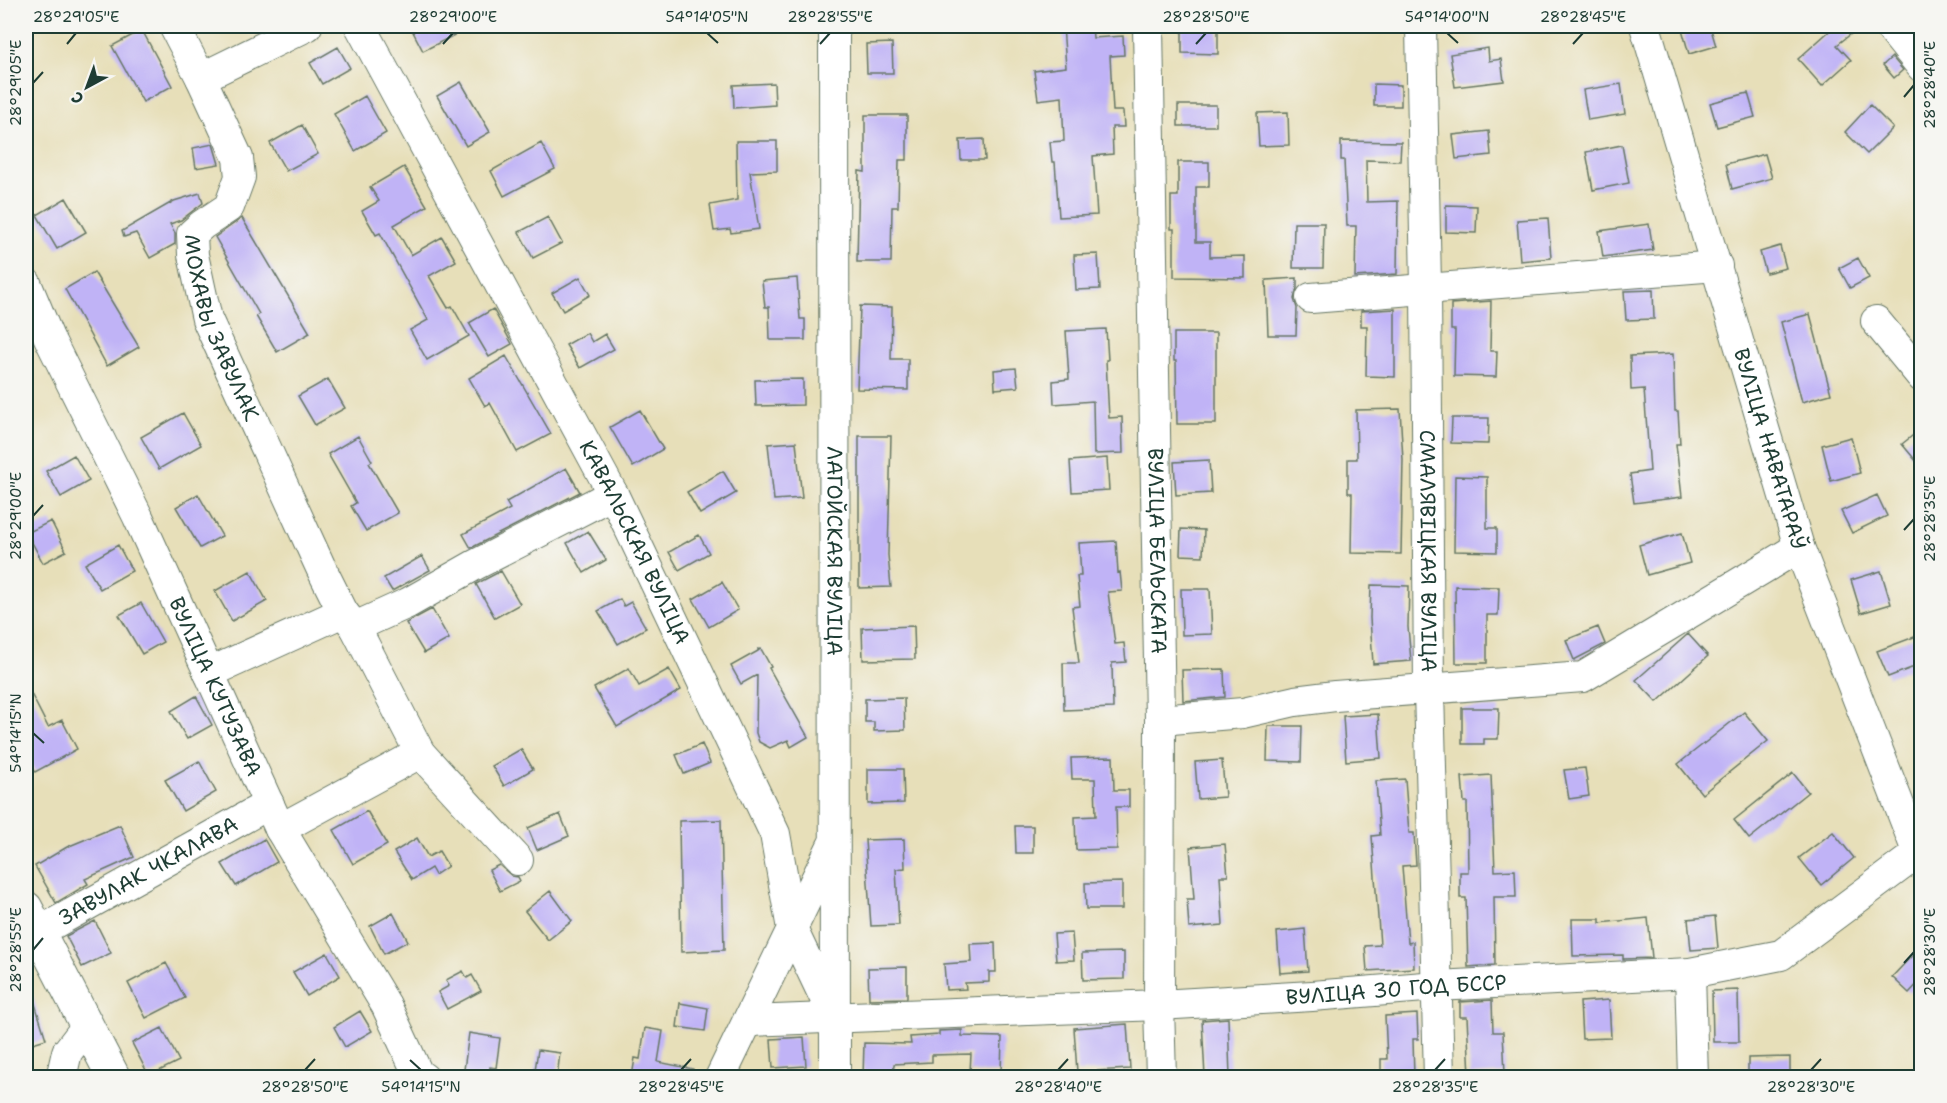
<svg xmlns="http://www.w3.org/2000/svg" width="1947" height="1103" font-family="'Shantell Sans',sans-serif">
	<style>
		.building { fill: #c0b3f6 }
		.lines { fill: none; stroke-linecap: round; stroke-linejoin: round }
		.minor-casing { stroke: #657663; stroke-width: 32 }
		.major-casing { stroke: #657663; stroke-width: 35 }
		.minor { stroke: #fff; stroke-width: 30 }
		.major { stroke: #fff; stroke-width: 33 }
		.ticks { fill: none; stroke: #1f3d34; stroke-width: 2 }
		.labels { text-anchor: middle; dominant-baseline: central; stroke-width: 5; stroke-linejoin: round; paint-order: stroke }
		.street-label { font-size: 21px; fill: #1f3d34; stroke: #f6f6f2 }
		.neatline { fill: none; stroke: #1f3d34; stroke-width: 2 }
		.ticks-label { font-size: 15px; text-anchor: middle; fill: #1f3d34 }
	</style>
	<rect width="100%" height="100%" fill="#f6f6f2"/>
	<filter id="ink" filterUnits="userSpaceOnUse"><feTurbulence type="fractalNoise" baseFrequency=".0167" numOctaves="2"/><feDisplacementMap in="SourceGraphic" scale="12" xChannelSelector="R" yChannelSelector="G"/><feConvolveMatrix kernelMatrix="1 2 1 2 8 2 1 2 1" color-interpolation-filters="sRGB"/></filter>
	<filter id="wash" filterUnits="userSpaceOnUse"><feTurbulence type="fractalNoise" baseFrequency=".008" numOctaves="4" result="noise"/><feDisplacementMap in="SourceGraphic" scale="24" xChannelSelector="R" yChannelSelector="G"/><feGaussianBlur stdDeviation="1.35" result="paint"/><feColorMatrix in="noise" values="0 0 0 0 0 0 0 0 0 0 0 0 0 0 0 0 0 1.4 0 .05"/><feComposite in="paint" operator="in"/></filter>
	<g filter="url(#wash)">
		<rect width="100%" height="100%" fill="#e7dfb9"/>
		<g id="blocks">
			<path class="building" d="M410,26H472L423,51Z
				M1063,26H1092L1093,38L1123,36L1124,55L1110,56L1113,111H1123L1124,127H1112L1113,154L1093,156L1097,215L1059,217L1055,162H1052L1050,142L1064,141L1062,97L1038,100L1034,71L1066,67Z
				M1694,26H1710L1716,46L1689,54L1682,29Z
				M1835,26H1861L1837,45L1851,60L1822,86L1798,59Z
				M1182,28H1218V54L1182,53Z
				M142,30L172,86L143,102L112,46Z
				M892,43L893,73H867L866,44Z
				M338,47L350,68L322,84L310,63Z
				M1488,48L1489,61L1501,59L1504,81L1455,87L1450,54Z
				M1892,57L1903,70L1894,78L1883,65Z
				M461,82L490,132L466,146L437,96Z
				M774,83L775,105L734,108L733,85Z
				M1374,84L1401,85V106H1374Z
				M1621,84L1625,114L1588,120L1583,90Z
				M1748,93L1755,117L1717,127L1710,103Z
				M365,96L386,133L355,151L334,114Z
				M1178,105H1216V126H1178Z
				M1870,105L1893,128L1867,154L1845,132Z
				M1288,112L1289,145L1259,146L1257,113Z
				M865,115H907V160H899L898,207H892L891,262H857L859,171L865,172Z
				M302,125L318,154L286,171L270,143Z
				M1489,131L1491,155L1456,159L1453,135Z
				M984,139L985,160H961L960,140Z
				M736,141H777V171L750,172L759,229L731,233L730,229L714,231L710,205L737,200Z
				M1341,141L1401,142L1400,161L1366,160L1367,202L1398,201L1397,274L1355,277L1356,226H1347L1344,160H1341Z
				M541,143L555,169L504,196L491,171Z
				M213,144L219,164L196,168L193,148Z
				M1622,145L1629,183L1593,190L1586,152Z
				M1765,154L1772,178L1732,189L1726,164Z
				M1178,162H1209V187H1196V242H1210V257L1245,256V278L1174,277V229H1171V196H1178Z
				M404,167L427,206L394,225L411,255L442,237L456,261L429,276L448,308L452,306L469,336L427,360L410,330L428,320L380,233L376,235L362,211L379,201L370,187Z
				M200,193L203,203L181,220L170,224L175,233V244L150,258L136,233L124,237L122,231L174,201Z
				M66,198L86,232L57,249L37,215Z
				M1446,205L1477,206L1476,233L1446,232Z
				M548,217L562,243L533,258L519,232Z
				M242,218L310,333L277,352L256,316L259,314L215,237Z
				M1548,218L1551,258L1520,261L1517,220Z
				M1294,223H1324L1323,268H1293Z
				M1649,224L1653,250L1603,257L1599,231Z
				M1780,246L1786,268L1766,273L1760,252Z
				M1098,254L1100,289L1076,290L1074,255Z
				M1858,258L1869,278L1850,288L1839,268Z
				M94,272L139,347L107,366L65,289Z
				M580,277L590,295L563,311L552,293Z
				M797,278L800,319H805V340H770L769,307H765L762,281Z
				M1297,278V288L1294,299L1297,308L1296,335H1268L1266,280Z
				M1653,290L1654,319L1626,320L1624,291Z
				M1491,301L1490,351H1497L1496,377L1454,376L1455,330H1451V304Z
				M860,306L892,307L891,359H908V390L857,389Z
				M493,309L512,344L489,357L469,323Z
				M1395,309V377L1366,376L1367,326H1361V311Z
				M1810,314L1831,394L1802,402L1781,322Z
				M1106,329L1108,360H1106L1109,418L1122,417L1123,453L1094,454L1093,401L1054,404L1053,381L1069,379L1066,331Z
				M587,333L592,342L605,334L614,349L580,368L566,345Z
				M1174,333H1216V424H1177L1176,361H1174Z
				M1673,354L1675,411H1678L1680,444H1676L1682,497L1634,503L1630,474L1650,471L1644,389L1631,390L1630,356Z
				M506,356L551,434L517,452L490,403L485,406L469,378Z
				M1016,368L1018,387L995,389L994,370Z
				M328,379L345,408L315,425L298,396Z
				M803,379V405L756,406L755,380Z
				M1400,409L1403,460L1401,554L1351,553L1352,493H1348V459H1357L1356,410Z
				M640,410L663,449L633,467L610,427Z
				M183,413L201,445L159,469L141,437Z
				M1452,418H1489L1488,444L1451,443Z
				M1922,428V468L1902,444Z
				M358,436L372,461L369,463L398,513L366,531L351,506L356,503L328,454Z
				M859,436H891L888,555L891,587L859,588Z
				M1851,437L1860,473L1831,481L1822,445Z
				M796,442L802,498L774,500L768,444Z
				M74,455L89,481L61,497L46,471Z
				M1107,458L1109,490L1072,492L1070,461Z
				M1209,460L1211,493L1176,495L1174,462Z
				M566,468L580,492L471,548L463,534L510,509L506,502Z
				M723,471L736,493L700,514L687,492Z
				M1455,476L1487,477V528H1497V552L1454,551Z
				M198,494L222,536L200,548L176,507Z
				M1877,495L1887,516L1852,533L1841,511Z
				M51,521L66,551L43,563L27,533Z
				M1181,529L1204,530L1203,556L1180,555Z
				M588,531L606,560L584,573L567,543Z
				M1682,533L1690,563L1647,575L1639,545Z
				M699,535L709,553L679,570L669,552Z
				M1116,541L1118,573L1120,572L1122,591L1108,592L1115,644L1124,643L1126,662L1112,663L1113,708L1064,710L1063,663H1079L1072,607L1080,606L1077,576H1081L1079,543Z
				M118,545L132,571L100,589L85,564Z
				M422,556L430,570L392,591L384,578Z
				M250,571L267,601L232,621L215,591Z
				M501,571L520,604L495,618L476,584Z
				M1881,571L1891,604L1861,613L1851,580Z
				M722,582L738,610L709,627L693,599Z
				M1371,585L1409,586L1408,627L1411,661L1373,664L1370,618Z
				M1455,586L1499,587L1498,615H1487V663H1456Z
				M1181,589H1210L1212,634L1182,635Z
				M620,599L624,606L631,602L646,628L618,644L598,611Z
				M141,603L163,642L142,654L119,615Z
				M432,609L449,639L424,653L406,623Z
				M914,626L915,659L863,660L862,628Z
				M1598,627L1605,644L1574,660L1566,640Z
				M1688,634L1708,656L1657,702L1636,680Z
				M1922,634V664L1888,677L1877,651Z
				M758,649L759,650L761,649L771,667L769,668L808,737L791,747L788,740L770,748L759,742L756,733L757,675L741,684L731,666L758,651Z
				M629,668L639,686L669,669L681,690L617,727L594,688Z
				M1224,669L1225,697L1183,701L1182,670Z
				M26,684L48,727L62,720L77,749L35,772L26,753Z
				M196,696L212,725L187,739L171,711Z
				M904,698L905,730L874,731V722H865V699Z
				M1462,708H1499L1498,739H1484V744H1462Z
				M1744,712L1768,741L1702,794L1678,764Z
				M1378,714L1381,758L1346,761L1343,716Z
				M1268,726H1302L1301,762L1267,761Z
				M702,744L710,763L684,774L676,755Z
				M521,749L533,769L504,786L492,766Z
				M1113,757L1114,790H1129V807H1116L1117,849L1076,850L1075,817L1096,816L1095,779H1072L1071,758Z
				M1222,760L1225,797L1198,799L1195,762Z
				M199,761L216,792L183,811L165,780Z
				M1585,768L1589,796L1569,799L1564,770Z
				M868,769H903L904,803L868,804Z
				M1793,773L1808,792L1749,839L1734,820Z
				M1491,775L1495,871L1515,870L1516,897H1494L1495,965L1468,967L1466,898H1460V872H1468L1467,802H1464L1462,777Z
				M1405,779L1409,833H1414L1416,865L1402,866L1408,943L1413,942L1414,968L1367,971L1365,946L1380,945L1372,836L1380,835L1376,781Z
				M367,811L387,845L353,864L334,830Z
				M560,814L569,836L537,850L528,828Z
				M721,820L724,950L681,952L679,821Z
				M120,825L134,857L85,879L88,884L56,903L35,866L67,847Z
				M1015,826H1033V853H1016Z
				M1833,832L1854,858L1821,885L1799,858Z
				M417,838L428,857L439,851L448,866L435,875L431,868L412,880L394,852Z
				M264,839L277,862L236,886L222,864Z
				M904,839L905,868L896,869L899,925L871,926L865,840Z
				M1225,844L1228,876H1220L1223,925L1189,928L1187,899H1194L1190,847Z
				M499,865L512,876L518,877L520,881L500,891L489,870Z
				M1122,882V909H1086L1085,883Z
				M550,891L572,921L548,940L525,911Z
				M393,913L408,941L384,954L370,926Z
				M1715,916L1718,948L1691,950L1688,919Z
				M1648,918L1652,958L1623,959V955L1573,956L1572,919H1600V923Z
				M95,921L111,953L82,967L66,936Z
				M1305,929L1308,971L1280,973L1277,932Z
				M1072,933L1074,960L1056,961L1054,934Z
				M995,943L996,972H989V982L965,983L966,989L946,990L944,964L971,962L970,944Z
				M1922,945V979L1909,993L1892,977Z
				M1124,952V979L1083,980L1082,953Z
				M327,953L340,976L307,996L293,972Z
				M166,963L185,998L146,1018L128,983Z
				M907,967V998L869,999L868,968Z
				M463,971L467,978L472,975L481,991L447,1009L438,992L449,986L446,980Z
				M29,985L46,1039L26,1045V986Z
				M1738,990L1739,1042H1713L1712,991Z
				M1492,1000L1493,1032H1503L1505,1073L1470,1075L1467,1017H1460V1002Z
				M1609,1000L1611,1038L1582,1039L1580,1002Z
				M680,1003L708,1008L705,1031L677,1027Z
				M360,1011L372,1031L345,1047L334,1027Z
				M1417,1014L1418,1039H1413L1414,1077H1381V1059H1387L1385,1016Z
				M1228,1018L1230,1077H1205L1202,1020Z
				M1127,1024L1130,1069L1077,1072L1074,1028Z
				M162,1028L179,1061L149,1076L132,1043Z
				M645,1028L663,1031L658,1062L693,1069L692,1077H632L635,1058L640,1059Z
				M962,1030V1036L1002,1037L1001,1073L970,1072L971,1054L932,1055V1062L894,1064L893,1077H863L864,1043L911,1044L910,1037L939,1035V1031Z
				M469,1033L500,1038L496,1068L490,1067L489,1077H463Z
				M804,1037L806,1066L773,1068L771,1039Z
				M538,1050L560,1053L557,1077H534Z
				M1790,1057V1077H1748V1058Z"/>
		</g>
	</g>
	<g filter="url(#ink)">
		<use href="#blocks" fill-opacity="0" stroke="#657663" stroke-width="1.5"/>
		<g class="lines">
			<defs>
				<g id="minor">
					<path d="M174,26L201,78"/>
					<path id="s1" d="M307,26L201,78L238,158L240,177L229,207L202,225L192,234L193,255L207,319L321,568L343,612L355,627L420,753L518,860"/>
					<path id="s2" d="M360,26L613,494L775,834L792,929L720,1078"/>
					<path id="s3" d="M834,26L835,1078"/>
					<path id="s4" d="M1148,26L1160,720L1159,1005L1161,1078"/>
					<path id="s5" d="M1421,26L1426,287L1429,690L1439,1078"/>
					<path id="s6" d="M1645,26L1799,547L1922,864"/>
					<path d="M1889,26L1922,67"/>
					<path id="s7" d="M26,283L49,338L138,517L280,829L386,1005L418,1074L424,1078"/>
					<path d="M1311,298L1717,266"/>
					<path d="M1876,321L1922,377"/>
					<path d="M355,627L408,603L475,565L613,494"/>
					<path d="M209,673L343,612"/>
					<path d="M1160,720L1243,713L1295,701L1335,696L1583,677L1799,547"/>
					<path d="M280,829L420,753"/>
					<path d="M832,846L792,929L832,1013"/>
					<path id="s8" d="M26,939L269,804"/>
					<path d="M1690,973L1693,1078"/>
					<path id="s9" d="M749,1021L1159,1005L1312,996L1437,986L1690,973L1781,955L1922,850"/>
					<path d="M61,1078L67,1052L87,1026"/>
				</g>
				<path id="major" d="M26,908L114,1078"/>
			</defs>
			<use href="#minor" class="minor-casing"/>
			<use href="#major" class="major-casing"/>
			<use href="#minor" class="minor"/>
			<use href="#major" class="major"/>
		</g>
	</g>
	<path class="ticks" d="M707,33L718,43M1447,33L1458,43M67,44L76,33M443,44L453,33M820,44L830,33M1196,44L1206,33M1573,44L1583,33M33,83L43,72M1904,97L1914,85M33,516L43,505M1904,530L1914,519M33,733L44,743M33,950L43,938M1904,963L1914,952M410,1060L421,1070M305,1070L315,1059M681,1070L691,1059M1058,1070L1068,1059M1435,1070L1445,1059M1811,1070L1821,1059"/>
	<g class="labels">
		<g class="street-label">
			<text stroke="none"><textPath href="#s1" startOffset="402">МОХАВЫ ЗАВУЛАК</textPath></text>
			<text stroke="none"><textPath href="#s6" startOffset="441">ВУЛІЦА НАВАТАРАЎ</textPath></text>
			<text stroke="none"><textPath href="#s2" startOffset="585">КАВАЛЬСКАЯ ВУЛІЦА</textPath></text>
			<text stroke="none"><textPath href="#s4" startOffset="525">ВУЛІЦА БЕЛЬСКАГА</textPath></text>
			<text stroke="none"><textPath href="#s3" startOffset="525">ЛАГОЙСКАЯ ВУЛІЦА</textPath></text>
			<text stroke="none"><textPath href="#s5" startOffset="525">СМАЛЯВІЦКАЯ ВУЛІЦА</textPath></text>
			<text stroke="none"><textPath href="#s7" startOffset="446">ВУЛІЦА КУТУЗАВА</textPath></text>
			<text stroke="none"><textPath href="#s8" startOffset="140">ЗАВУЛАК ЧКАЛАВА</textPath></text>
			<text stroke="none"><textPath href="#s9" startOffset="648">ВУЛІЦА 30 ГОД БССР</textPath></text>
		</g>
	</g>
	<rect width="1947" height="1103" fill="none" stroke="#f6f6f2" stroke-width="66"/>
	<g transform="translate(87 87) rotate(221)" stroke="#f6f6f2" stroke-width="4.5" paint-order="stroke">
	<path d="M0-4.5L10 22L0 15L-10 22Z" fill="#1f3d34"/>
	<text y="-9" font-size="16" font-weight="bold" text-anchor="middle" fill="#1f3d34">С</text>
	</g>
	<rect x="33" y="33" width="1881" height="1037" class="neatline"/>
	<g class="ticks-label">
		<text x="76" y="22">28°29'05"E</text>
		<text x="453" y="22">28°29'00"E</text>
		<text x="707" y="22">54°14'05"N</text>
		<text x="830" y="22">28°28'55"E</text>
		<text x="1206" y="22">28°28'50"E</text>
		<text x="1447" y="22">54°14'00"N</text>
		<text x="1583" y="22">28°28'45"E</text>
		<text transform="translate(16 83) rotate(-90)" y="5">28°29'05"E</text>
		<text transform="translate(1930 85) rotate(-90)" y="5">28°28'40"E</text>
		<text transform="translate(16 516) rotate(-90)" y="5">28°29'00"E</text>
		<text transform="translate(1930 519) rotate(-90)" y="5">28°28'35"E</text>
		<text transform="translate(16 733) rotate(-90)" y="5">54°14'15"N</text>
		<text transform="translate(16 950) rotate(-90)" y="5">28°28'55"E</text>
		<text transform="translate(1930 952) rotate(-90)" y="5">28°28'30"E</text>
		<text x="305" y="1092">28°28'50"E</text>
		<text x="421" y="1092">54°14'15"N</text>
		<text x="681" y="1092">28°28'45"E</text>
		<text x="1058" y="1092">28°28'40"E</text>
		<text x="1435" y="1092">28°28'35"E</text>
		<text x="1811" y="1092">28°28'30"E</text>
	</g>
</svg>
